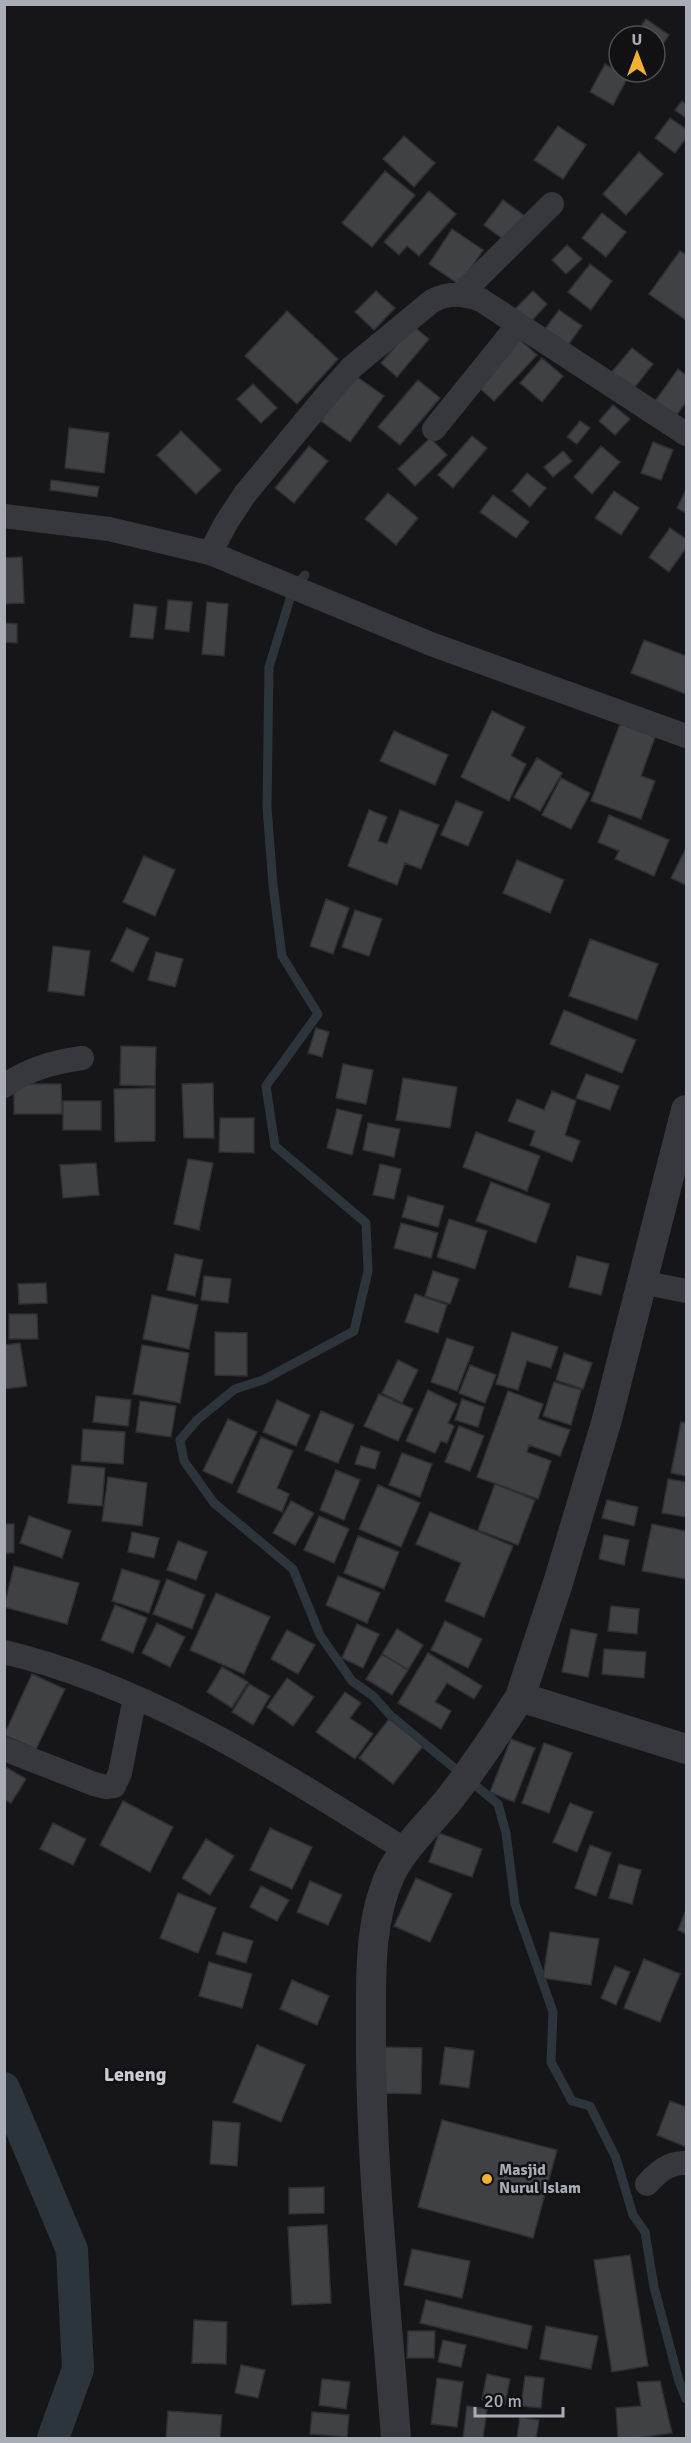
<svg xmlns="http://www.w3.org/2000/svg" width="691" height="2443" font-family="Signika,sans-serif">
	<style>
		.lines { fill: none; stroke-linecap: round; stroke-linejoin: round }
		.stream { stroke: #2c353c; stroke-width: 9 }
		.canal { stroke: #2c353c; stroke-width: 32 }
		.building { fill: #404145; stroke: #303034; stroke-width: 1.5 }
		.minor { stroke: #37383d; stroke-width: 24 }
		.tertiary { stroke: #37383d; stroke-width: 30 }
		.poi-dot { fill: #f2b134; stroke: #111113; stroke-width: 2 }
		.labels { text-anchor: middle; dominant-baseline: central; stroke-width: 5; stroke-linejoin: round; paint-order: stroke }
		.poi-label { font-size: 16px; font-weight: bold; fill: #a8adb8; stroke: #111113; text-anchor: start }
		.quarter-label { font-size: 20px; font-weight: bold; fill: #c9ccd4; stroke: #111113 }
	</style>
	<rect width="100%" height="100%" fill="#161618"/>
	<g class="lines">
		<path class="stream" d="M305,575L293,589L269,667L267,807L273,885L282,956L318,1014L266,1086L275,1146L366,1223L368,1271L354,1331L263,1380L235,1389L197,1420L180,1440L184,1461L214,1503L293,1569L320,1635L352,1681L373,1696L391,1716L498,1804L506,1833L515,1904L553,2012L551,2062L572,2101L590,2106L616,2158L633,2215L645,2232L654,2287L679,2381L686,2399"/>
		<path class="canal" d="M4,2088L72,2250L78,2369L53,2438"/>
	</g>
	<path class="building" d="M646,19L669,35L655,56V36H634Z
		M605,64L628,77L613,105L590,92Z
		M682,101L686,104V118L675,110Z
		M670,118L686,129V138L675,153L655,138Z
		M558,126L586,145L563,179L534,160Z
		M404,136L435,163L414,187L383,159Z
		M639,152L663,174L626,215L603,194Z
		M385,171L415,195L372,247L342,223Z
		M429,191L456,214L419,256L407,246L399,255L384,242Z
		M503,200L526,217L507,242L484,225Z
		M602,213L626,232L606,257L582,238Z
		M452,229L483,250L460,285L429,264Z
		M567,245L582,259L566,274L552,260Z
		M680,251L686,255V320L649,294Z
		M590,264L612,281L591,310L568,292Z
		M376,291L395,308L374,330L355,312Z
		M533,291L547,304L529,324L514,310Z
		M559,310L582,326L565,349L542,333Z
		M287,311L338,359L297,404L245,356Z
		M413,326L429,339L397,377L381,363Z
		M518,338L537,355L494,401L475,384Z
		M632,348L653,364L632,391L610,374Z
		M542,358L563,376L542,402L520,383Z
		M678,369L686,375V402L676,416L655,401Z
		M353,374L384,396L350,442L321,421Z
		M418,380L440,398L400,445L378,427Z
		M253,384L277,408L261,423L237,399Z
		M613,405L630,419L615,435L599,421Z
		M580,421L590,428L577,444L567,437Z
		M69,428L109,433L104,473L65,468Z
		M181,431L221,470L196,494L157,455Z
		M472,436L487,448L453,488L438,475Z
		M430,438L447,455L415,486L398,469Z
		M653,442L673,450L661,480L641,473Z
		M309,446L328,461L294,503L275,488Z
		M601,446L620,462L592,494L574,477Z
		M563,451L572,461L553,477L544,467Z
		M527,473L546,488L530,507L512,491Z
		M51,480L99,487L97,497L50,490Z
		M686,490V513L677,508Z
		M614,491L639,508L621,535L595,518Z
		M388,493L418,518L396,545L365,519Z
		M493,495L529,522L516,538L480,512Z
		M670,528L686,539V548L669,572L649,557Z
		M22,557L24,603L4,604V558Z
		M168,600L192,602L189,632L165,629Z
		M207,602L228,604L224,656L202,654Z
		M134,604L157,607L153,639L130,637Z
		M4,623L17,624V643L4,642Z
		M644,640L686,656V694L631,673Z
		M492,711L525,727L511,756L526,764L509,801L461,777Z
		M620,724L655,737L641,776L655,781L641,819L591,801Z
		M394,731L448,755L435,785L380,761Z
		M537,758L562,773L540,811L514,797Z
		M561,778L590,793L571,829L542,815Z
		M456,801L483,812L468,846L441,835Z
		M369,810L387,817L378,841L387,844L400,810L439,825L421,869L405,863L397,885L348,866Z
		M609,815L669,840L654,876L615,859L619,851L598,842Z
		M685,850H686V885L671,878Z
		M144,856L175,870L155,916L123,902Z
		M517,860L564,880L550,913L503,893Z
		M326,899L349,908L333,954L310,946Z
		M355,910L382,919L369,956L342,947Z
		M127,928L149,938L133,972L111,961Z
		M590,939L658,964L637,1020L569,996Z
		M53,946L90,951L84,996L48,991Z
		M156,952L183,959L175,987L148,980Z
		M564,1010L636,1040L622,1073L550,1044Z
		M316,1028L329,1032L322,1057L308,1053Z
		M121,1046L156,1047L155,1086L120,1085Z
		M343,1064L373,1070L366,1104L336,1098Z
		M586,1074L619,1086L610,1110L576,1098Z
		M403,1078L457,1087L450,1128L396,1120Z
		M213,1083L214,1138H184L182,1084Z
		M14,1084H61L62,1114H14Z
		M155,1088V1141L115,1142L114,1089Z
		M552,1091L576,1101L565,1135L580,1141L572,1162L530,1145L535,1131L508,1121L517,1099L544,1110Z
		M63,1101H101V1130H63Z
		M337,1109L362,1115L352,1155L327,1148Z
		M220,1118H254V1153L219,1152Z
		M368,1123L400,1129L394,1157L363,1150Z
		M476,1132L540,1156L527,1191L463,1167Z
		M188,1159L213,1163L199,1230L174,1224Z
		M96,1163L99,1195L63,1198L60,1165Z
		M380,1164L401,1169L394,1199L373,1195Z
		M491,1182L550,1204L536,1243L476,1221Z
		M408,1196L444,1206L438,1227L402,1217Z
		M449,1219L487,1231L475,1269L437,1257Z
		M401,1223L438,1233L431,1258L394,1248Z
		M175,1254L203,1260L195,1296L167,1290Z
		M577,1256L609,1264L601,1295L569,1287Z
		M433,1271L459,1279L450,1304L425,1296Z
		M204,1276L231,1279L228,1303L201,1300Z
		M46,1283L47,1303L19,1304L18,1284Z
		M415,1294L447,1305L438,1333L405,1322Z
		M152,1295L198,1305L189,1349L143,1339Z
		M9,1314H37L38,1339H9Z
		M215,1332L247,1333V1376L215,1375Z
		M512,1332L558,1347L551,1368L527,1361L518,1390L496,1384Z
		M447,1338L474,1347L457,1391L431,1382Z
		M20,1343L27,1386L4,1389V1345Z
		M142,1345L189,1353L180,1403L133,1394Z
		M564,1353L592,1363L583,1389L556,1380Z
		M398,1360L418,1370L402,1403L382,1393Z
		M470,1365L496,1375L485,1403L459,1393Z
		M554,1382L581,1390L571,1425L543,1416Z
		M428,1390L457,1404L448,1423L454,1426L447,1443L441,1441L435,1453L406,1441Z
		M508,1391L543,1404L538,1419L570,1430L560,1456L529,1445L527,1452L551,1461L538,1499L477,1477Z
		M379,1394L413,1409L398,1441L364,1426Z
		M96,1396L131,1400L128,1426L93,1422Z
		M462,1399L484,1407L478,1427L455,1420Z
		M277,1400L310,1415L296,1446L263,1432Z
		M140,1401L176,1406L171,1437L136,1432Z
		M321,1411L354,1425L338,1463L305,1450Z
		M228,1419L257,1432L232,1484L203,1471Z
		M681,1422L686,1423V1476L671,1473Z
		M459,1426L484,1436L470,1471L445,1462Z
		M83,1429L125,1432L123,1464L81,1461Z
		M261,1437L293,1451L277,1488L289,1494L282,1512L237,1492Z
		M361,1446L380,1452L375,1469L355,1464Z
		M402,1453L432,1464L420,1497L389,1485Z
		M72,1465L105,1468L102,1506L68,1503Z
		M336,1470L360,1480L344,1520L320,1510Z
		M108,1477L147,1483L142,1526L102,1521Z
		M668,1479L686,1482V1517L662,1513Z
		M495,1484L535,1500L518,1545L478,1530Z
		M378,1485L420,1503L401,1547L359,1529Z
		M607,1500L638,1507L634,1526L602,1518Z
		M291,1501L314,1513L295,1545L273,1533Z
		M430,1512L513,1546L484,1617L445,1601L461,1563L416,1544Z
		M29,1516L71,1531L62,1558L20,1543Z
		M319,1516L349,1529L334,1563L304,1550Z
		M4,1524H14V1553H4Z
		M652,1524L686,1531V1579L642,1571Z
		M132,1532L159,1538L154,1558L128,1552Z
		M604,1535L629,1540L624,1565L599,1559Z
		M358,1536L399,1552L384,1589L344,1573Z
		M178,1541L207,1552L196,1580L167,1570Z
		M14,1566L79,1583L67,1624L4,1607Z
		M122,1569L160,1581L149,1613L112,1601Z
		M338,1576L380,1593L367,1623L326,1605Z
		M167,1579L205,1595L192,1629L153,1614Z
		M216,1593L270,1617L244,1674L190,1650Z
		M115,1605L147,1618L133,1653L101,1640Z
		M611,1606L639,1609L637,1634L608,1631Z
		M445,1621L482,1639L468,1668L431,1650Z
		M157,1623L185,1637L170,1667L142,1653Z
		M357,1624L379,1634L363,1668L342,1658Z
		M397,1629L423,1645L408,1670L382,1654Z
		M571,1629L597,1634L588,1677L562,1672Z
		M287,1630L315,1645L298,1674L271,1659Z
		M604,1649L646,1652L644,1678L602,1674Z
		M428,1653L482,1686L474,1699L447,1683L435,1702L451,1711L441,1729L398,1703Z
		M382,1654L408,1670L392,1695L366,1679Z
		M222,1667L248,1682L232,1708L207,1692Z
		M32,1674L65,1689L36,1749L4,1735Z
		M287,1678L314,1697L293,1726L267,1707Z
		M249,1684L270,1696L253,1725L232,1712Z
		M345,1692L361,1703L350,1718L373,1734L355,1759L316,1732Z
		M389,1719L423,1746L393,1784L359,1758Z
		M511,1739L535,1748L514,1802L490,1792Z
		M544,1743L572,1753L549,1813L522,1803Z
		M4,1766L26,1779L11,1803L4,1799Z
		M123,1801L173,1827L150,1872L100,1845Z
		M570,1803L593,1812L577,1852L553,1842Z
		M53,1823L86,1839L73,1865L40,1849Z
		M270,1828L312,1847L292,1889L250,1870Z
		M439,1833L482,1849L472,1877L429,1862Z
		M206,1839L234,1856L210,1895L182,1878Z
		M590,1845L611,1853L596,1896L575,1888Z
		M619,1864L641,1870L632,1904L609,1898Z
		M416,1878L452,1894L430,1942L394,1926Z
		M310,1881L342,1895L328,1925L297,1912Z
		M261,1886L289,1900L277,1921L250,1907Z
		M178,1893L216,1908L198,1953L160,1938Z
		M686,1910V1934L678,1930Z
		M223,1932L253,1941L246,1963L216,1954Z
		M550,1932L599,1939L591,1985L543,1978Z
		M644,1959L680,1974L660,2022L624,2008Z
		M209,1962L252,1974L242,2008L199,1996Z
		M615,1966L630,1972L616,2005L601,1998Z
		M292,1980L329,1996L317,2025L280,2009Z
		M257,2045L305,2065L281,2122L233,2102Z
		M380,2047L422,2048L421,2094L379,2093Z
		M445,2047L474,2051L469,2088L440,2084Z
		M670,2101L686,2107V2147L657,2135Z
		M442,2120L557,2150L533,2238L418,2207Z
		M213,2121L240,2123L237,2166L210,2164Z
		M324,2187V2213L289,2214V2188Z
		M327,2225L331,2303L292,2305L288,2227Z
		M412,2249L470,2261L462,2298L404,2285Z
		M630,2255L648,2366L612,2372L594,2260Z
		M426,2300L532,2326L527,2349L420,2323Z
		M194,2320L227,2322L226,2364L192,2363Z
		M546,2326L598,2336L591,2369L540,2359Z
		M408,2331H435L434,2358H407Z
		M443,2340L466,2345L461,2367L438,2362Z
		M241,2365L265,2370L258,2398L235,2393Z
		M487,2374L510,2379L505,2404L482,2399Z
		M525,2376L544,2378L541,2408L521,2406Z
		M437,2378L463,2382L457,2427L431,2424Z
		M322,2379L350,2382L346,2409L319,2405Z
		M660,2381L672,2433L637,2438H618L616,2408L641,2406L637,2382Z
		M467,2406L487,2409L483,2438H463Z
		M168,2411L222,2415L220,2438H166Z
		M312,2412L349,2415L347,2437L310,2434Z
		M520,2417L539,2420L536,2438H517Z"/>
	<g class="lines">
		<path class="minor" d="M462,293L552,204
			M434,429L518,325
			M4,516L109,529L210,553L431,644L686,736
			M210,553L226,523L245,494L327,395L352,367L432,301C450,292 462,294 481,300L686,434
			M4,1086C29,1069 53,1062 82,1058
			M641,1282L686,1291
			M4,1652C151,1687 280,1772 407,1851
			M4,1749L94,1784L106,1787L114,1786L120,1773L135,1697
			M647,2184C658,2172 669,2162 686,2163"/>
		<path class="tertiary" d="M520,1697L558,1583L606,1423L686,1110
			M396,2438C386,2301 370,2163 371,2025C371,1975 369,1920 391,1873C404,1847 429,1824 447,1802C474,1768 497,1733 520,1697L686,1749"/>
	</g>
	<circle class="poi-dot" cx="487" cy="2179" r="6"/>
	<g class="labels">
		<g class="poi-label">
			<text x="499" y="2170">Masjid<tspan x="499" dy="18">Nurul Islam</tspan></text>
		</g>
		<g class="quarter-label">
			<text x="135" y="2074">Leneng</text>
		</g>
	</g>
	<rect width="691" height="2443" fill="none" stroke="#a8adb8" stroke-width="12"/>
	<g transform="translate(637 54)"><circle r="28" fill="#111113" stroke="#4d4f55" stroke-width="1.5"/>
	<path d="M0-4.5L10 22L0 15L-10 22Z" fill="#f2b134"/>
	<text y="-9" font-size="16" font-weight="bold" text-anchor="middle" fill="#a8adb8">U</text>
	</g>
	<path d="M475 2407v9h88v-9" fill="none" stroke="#a8adb8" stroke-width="3"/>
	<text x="484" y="2407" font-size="18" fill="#a8adb8" stroke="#111113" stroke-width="4.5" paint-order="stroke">20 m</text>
</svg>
